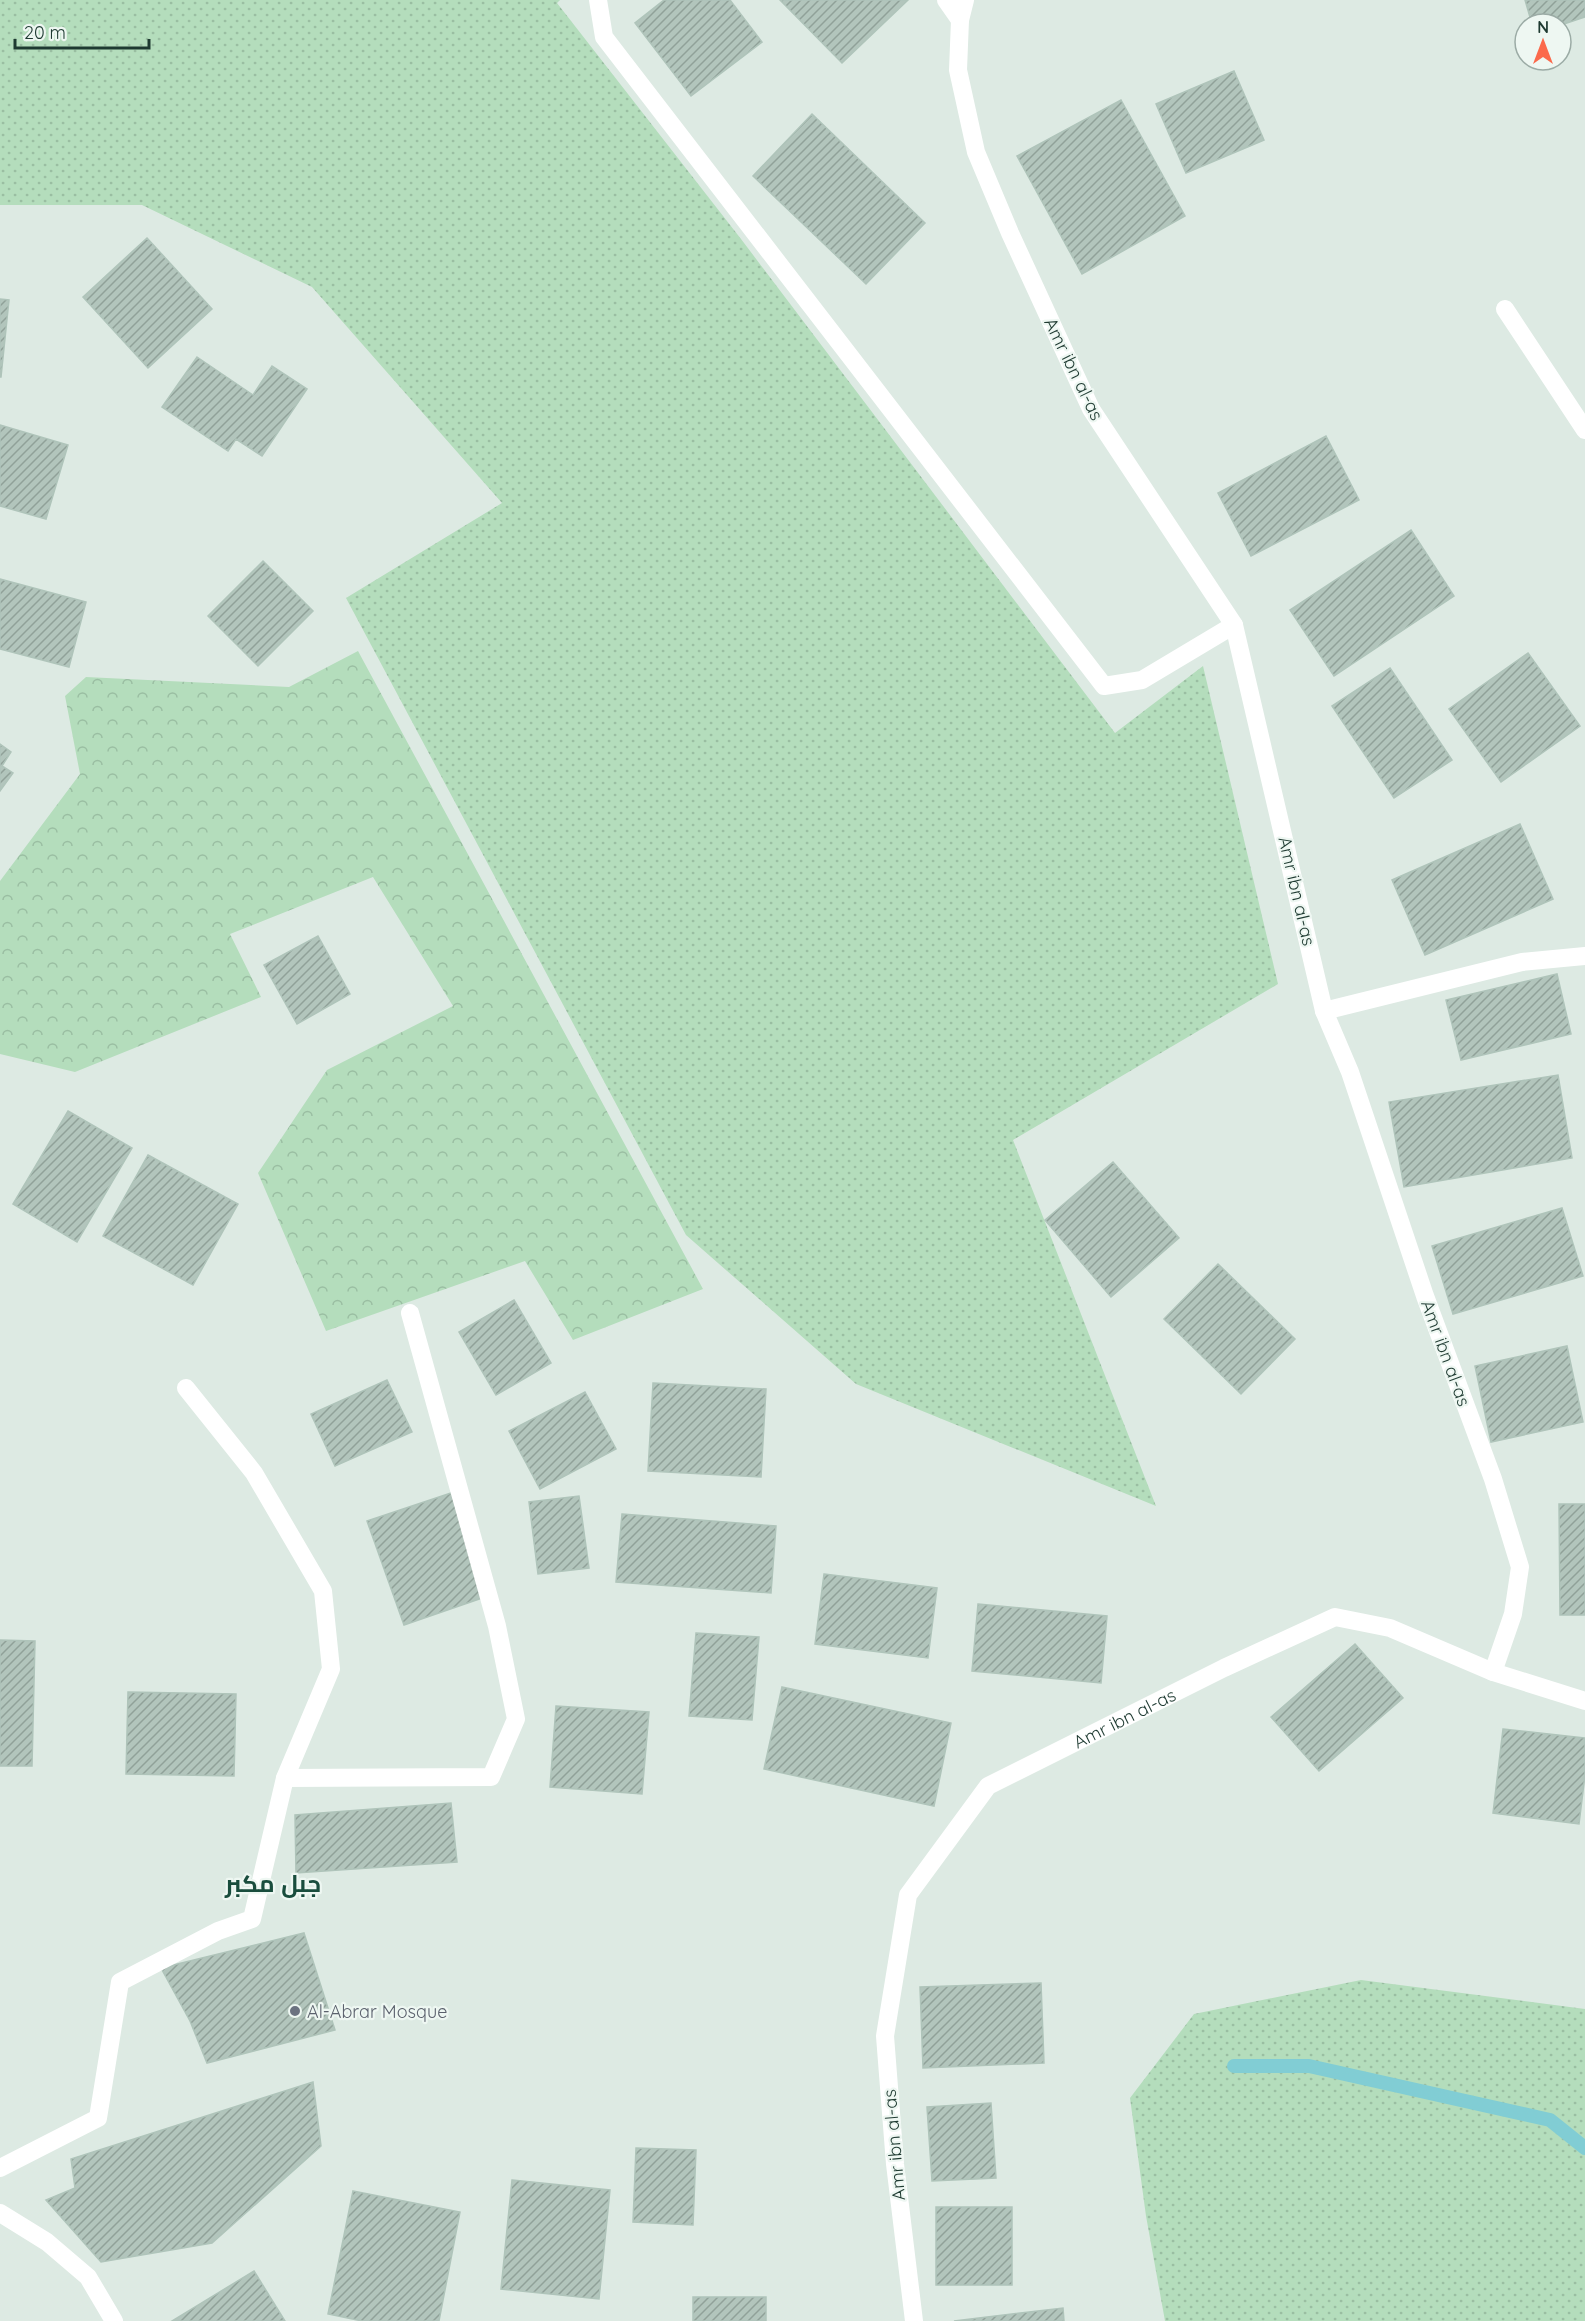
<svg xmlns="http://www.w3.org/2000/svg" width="1585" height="2321" font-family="Quicksand,Cairo,sans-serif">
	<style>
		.grass { fill: url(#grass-dots) }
		.forest { fill: url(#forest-crowns) }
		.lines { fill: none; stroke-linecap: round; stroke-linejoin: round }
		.stream { stroke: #81cdd4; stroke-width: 14 }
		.building { fill: url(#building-hatch); stroke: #afc4ba; stroke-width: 1.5 }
		.service { stroke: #fff; stroke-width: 18 }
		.minor { stroke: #fff; stroke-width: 18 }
		.tertiary { stroke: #fff; stroke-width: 18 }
		.worship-dot { fill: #6b7280; stroke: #eef7f2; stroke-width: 2 }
		.labels { text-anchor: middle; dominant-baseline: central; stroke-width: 4.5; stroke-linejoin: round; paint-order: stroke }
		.street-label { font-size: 18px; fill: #1e3a31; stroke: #eef7f2 }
		.worship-label { font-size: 18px; fill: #5b616d; stroke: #eef7f2; text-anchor: start }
		.district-label { font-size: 24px; font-weight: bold; fill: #194d3d; stroke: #eef7f2 }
	</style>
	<defs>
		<pattern id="grass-dots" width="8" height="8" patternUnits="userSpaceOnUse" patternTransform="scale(1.5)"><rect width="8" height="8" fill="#b4ddbc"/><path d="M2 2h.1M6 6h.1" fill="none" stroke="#9abea2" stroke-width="1.8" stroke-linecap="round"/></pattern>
		<pattern id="forest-crowns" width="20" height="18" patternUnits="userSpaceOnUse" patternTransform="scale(1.5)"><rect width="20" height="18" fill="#b4ddbc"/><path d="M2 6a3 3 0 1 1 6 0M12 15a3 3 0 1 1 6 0" fill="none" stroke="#9abea2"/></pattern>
		<pattern id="building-hatch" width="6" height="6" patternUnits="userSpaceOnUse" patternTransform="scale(1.5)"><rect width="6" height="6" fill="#b2c5bc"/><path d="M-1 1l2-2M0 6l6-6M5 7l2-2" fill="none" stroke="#90a199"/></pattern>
	</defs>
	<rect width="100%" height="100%" fill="#ddeae3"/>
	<path class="grass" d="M0,0H560L557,3L741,239L1115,733L1203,666L1278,984L1013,1140L1156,1506L856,1384L686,1235L346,598L502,503L312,287L142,205H0Z
		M1361,1980L1585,2009V2321H1165L1146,2216L1130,2098L1194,2014Z"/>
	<path class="forest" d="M358,651L703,1289L573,1340L525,1261L326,1331L258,1173L327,1070L453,1006L373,877L230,934L261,997L75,1072L0,1054V881L80,774L65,696L86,677L289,687Z"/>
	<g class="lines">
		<path class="stream" d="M1234,2066H1309L1550,2120L1585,2148"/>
	</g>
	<path class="building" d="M664,0H730L762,42L691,96L635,23Z
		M780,0H908L842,63Z
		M1525,0H1585V17L1561,25L1532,24Z
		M1234,71L1264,140L1186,173L1156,104Z
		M1121,100L1185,216L1082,274L1017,156Z
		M812,114L925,223L866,284L753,176Z
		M147,238L212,309L148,368L83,297Z
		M0,299L9,300L1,377H0Z
		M197,357L253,395L272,366L307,389L262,456L236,439L228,451L162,407Z
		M0,425L68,445L46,519L0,506Z
		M1326,436L1359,500L1251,556L1218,493Z
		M1411,530L1454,596L1334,676L1290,610Z
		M263,561L313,611L258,666L208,616Z
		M0,579L86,602L69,667L0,649Z
		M1528,653L1580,726L1501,782L1449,709Z
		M1390,668L1452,760L1394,798L1332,706Z
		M0,744L11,752L2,766L13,773L0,791Z
		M1520,824L1553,899L1425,955L1392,880Z
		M318,936L350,994L297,1024L264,965Z
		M1557,974L1571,1034L1461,1060L1446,1000Z
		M1558,1075L1572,1158L1404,1187L1389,1102Z
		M68,1111L132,1148L77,1242L13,1204Z
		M148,1155L238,1204L193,1285L103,1236Z
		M1113,1162L1179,1238L1111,1297L1045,1220Z
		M1562,1208L1583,1276L1453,1314L1432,1246Z
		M1218,1264L1295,1339L1241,1394L1164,1319Z
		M514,1300L551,1363L496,1395L459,1332Z
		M1567,1346L1583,1422L1491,1442L1475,1366Z
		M387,1380L412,1432L335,1466L311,1414Z
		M653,1383L766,1389L761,1477L648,1471Z
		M585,1392L616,1449L540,1489L509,1431Z
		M451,1493L488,1596L404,1625L367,1521Z
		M579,1496L589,1568L538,1574L529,1502Z
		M1559,1504H1585V1615H1560Z
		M622,1514L776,1526L771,1593L616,1582Z
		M824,1574L937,1588L928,1658L815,1644Z
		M978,1604L1107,1616L1101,1683L972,1671Z
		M696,1633L759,1637L752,1720L689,1716Z
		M0,1640L35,1641L32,1766H0Z
		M1355,1644L1403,1698L1319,1771L1271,1717Z
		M782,1687L951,1723L934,1806L764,1769Z
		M128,1692L236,1694L234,1776L126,1774Z
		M556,1706L649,1712L642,1794L550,1787Z
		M1503,1729L1585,1738V1775L1579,1824L1493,1813Z
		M451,1803L457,1862L296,1873L295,1815Z
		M304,1933L335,2030L207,2063L190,2021L161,1968Z
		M1041,1983L1044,2063L923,2068L920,1987Z
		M313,2082L321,2146L212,2243L101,2262L46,2200L75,2188L71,2159Z
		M991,2103L996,2178L932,2181L927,2107Z
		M636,2148L696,2150L693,2225L633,2222Z
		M512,2180L610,2190L599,2299L501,2289Z
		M353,2191L460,2212L439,2321H362L328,2314Z
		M936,2207H1012V2285H936Z
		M254,2271L285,2321H172Z
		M693,2297H766V2321H693Z
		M1063,2308L1064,2321H954Z"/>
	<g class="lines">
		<path class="service" d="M598,0L604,37L1104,686L1142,680L1234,625"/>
		<g class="minor">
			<path d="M946,0L960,20"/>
			<path d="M1505,309L1585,430"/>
			<path d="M1324,1011L1522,962L1585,956"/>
			<path d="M186,1388L254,1473L323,1591L331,1669L285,1778"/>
			<path d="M1493,1672L1585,1701"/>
			<path d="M0,2168L98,2118L120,1982L218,1931L252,1919L285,1778L491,1777L516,1719L497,1626L410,1313"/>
			<path id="s1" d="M914,2321L895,2164L885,2036L908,1895L988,1786L1224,1668L1335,1617L1390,1628L1493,1672L1513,1614L1520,1567L1493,1479L1425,1296L1350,1072L1324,1011L1234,625L1091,409L1010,233L976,152L958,70L960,20L965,0"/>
		</g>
		<path class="tertiary" d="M0,2213L47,2242L88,2277L114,2321"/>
	</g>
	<circle class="worship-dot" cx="295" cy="2011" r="6"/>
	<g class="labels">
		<g class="street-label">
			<text transform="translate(1074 369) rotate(64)">Amr ibn al-as</text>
			<text transform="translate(1297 891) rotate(77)">Amr ibn al-as</text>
			<text transform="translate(1446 1353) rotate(70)">Amr ibn al-as</text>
			<text stroke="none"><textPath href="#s1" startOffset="717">Amr ibn al-as</textPath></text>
			<text transform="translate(894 2145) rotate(-95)">Amr ibn al-as</text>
		</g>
		<g class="worship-label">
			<text x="307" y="2011">Al-Abrar Mosque</text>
		</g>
		<g class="district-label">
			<text x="273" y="1883">جبل مكبر</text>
		</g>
	</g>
	<g transform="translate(1543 42)"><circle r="28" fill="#eef7f2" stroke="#9baba5" stroke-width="1.5"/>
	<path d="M0-4.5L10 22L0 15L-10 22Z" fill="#fb694b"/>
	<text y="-9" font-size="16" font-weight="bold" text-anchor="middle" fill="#1e3a31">N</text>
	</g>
	<path d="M15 39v9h134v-9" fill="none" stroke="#1e3a31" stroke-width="3"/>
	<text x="24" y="39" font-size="18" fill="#1e3a31" stroke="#eef7f2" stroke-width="4.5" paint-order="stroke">20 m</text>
</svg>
